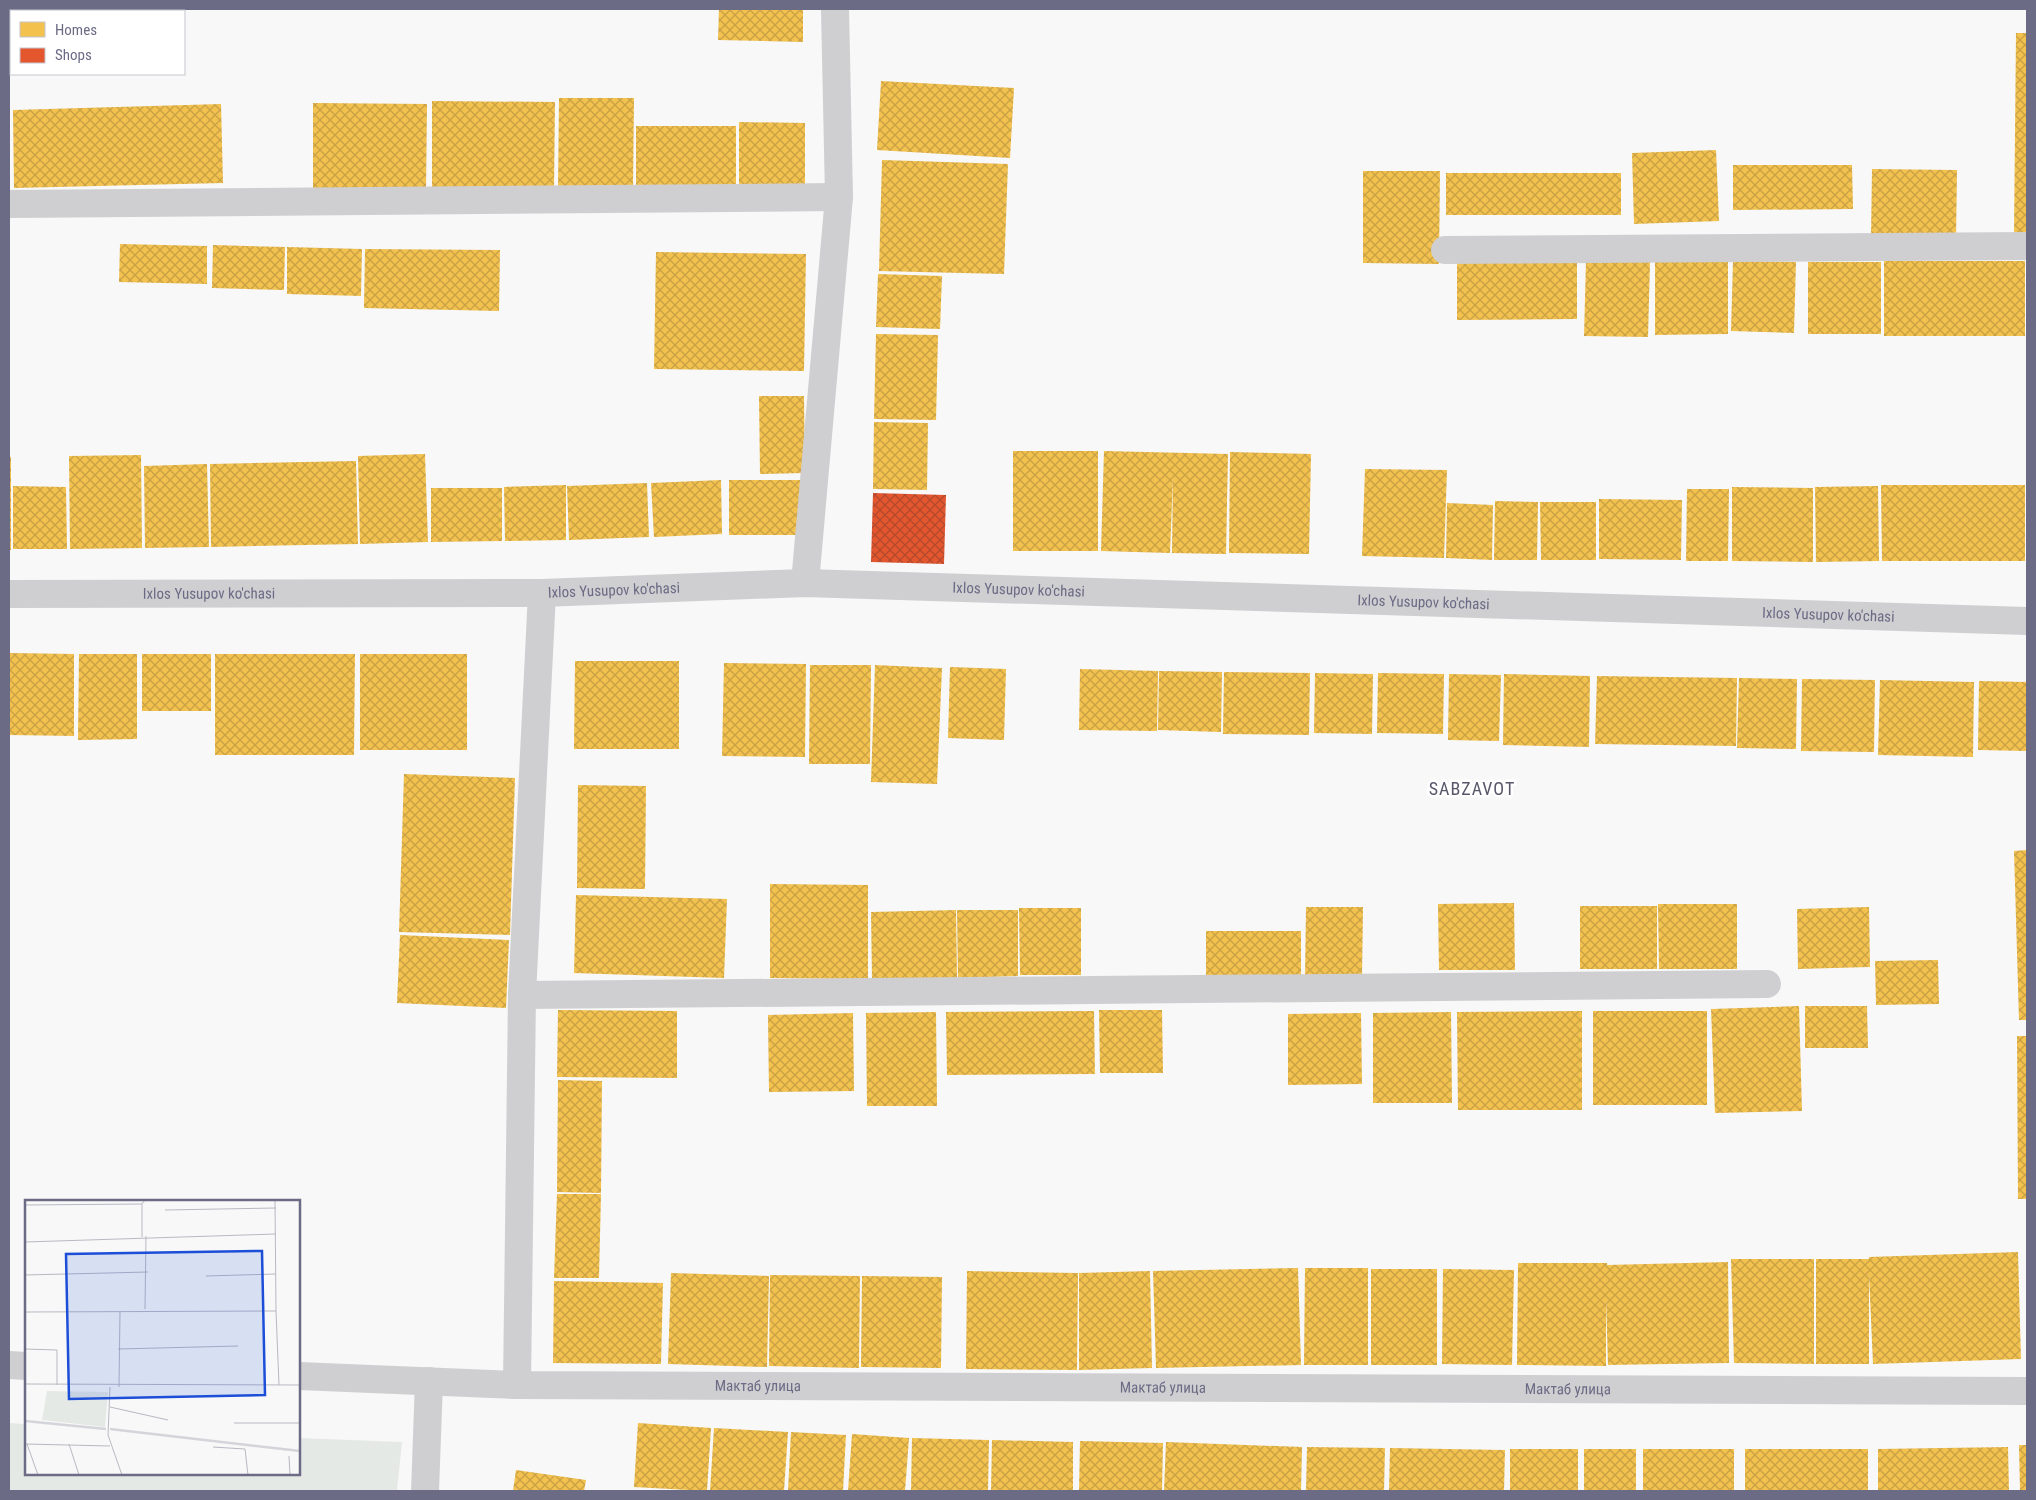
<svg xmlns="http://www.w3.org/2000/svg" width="2036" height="1500" font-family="'Roboto Condensed',sans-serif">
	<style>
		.green { fill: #e5e9e6 }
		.homes { fill: url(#homes-cross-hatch) }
		.shops { fill: url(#shops-cross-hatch) }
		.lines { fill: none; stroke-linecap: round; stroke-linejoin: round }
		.street { stroke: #cfced1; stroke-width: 28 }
		.labels { text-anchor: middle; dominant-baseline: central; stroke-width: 5; stroke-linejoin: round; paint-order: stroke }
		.street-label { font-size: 15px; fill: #6c6b85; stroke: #fff }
		.quarter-label { font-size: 18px; letter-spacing: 1px; fill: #59586b; stroke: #fff }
		.inset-river { fill: none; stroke: #d4d4db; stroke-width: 2.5 }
		.inset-road { fill: none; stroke: #b8b8c3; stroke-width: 1 }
		.view { fill: #1d4ed8; fill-opacity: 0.15; stroke: #1d4ed8; stroke-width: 2.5 }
		.inset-edge { fill: none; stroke: #6c6b85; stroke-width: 2.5 }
	</style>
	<defs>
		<pattern id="homes-cross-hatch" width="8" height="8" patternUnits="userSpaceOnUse" patternTransform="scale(1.25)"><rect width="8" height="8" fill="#f2c14e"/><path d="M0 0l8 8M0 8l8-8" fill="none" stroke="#c8a146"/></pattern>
		<pattern id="shops-cross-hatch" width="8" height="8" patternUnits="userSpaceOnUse" patternTransform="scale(1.25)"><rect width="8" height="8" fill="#e4572e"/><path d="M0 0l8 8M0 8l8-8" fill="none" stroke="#b3492c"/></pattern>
	</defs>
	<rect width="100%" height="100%" fill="#f8f8f8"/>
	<path class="green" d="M9,1423L26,1424V1474H299V1438L402,1442L397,1491H9Z"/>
	<path class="homes" d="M719,9H803V42L718,40Z
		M2016,33H2027V233H2014Z
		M881,81L1014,88L1010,158L877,150Z
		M559,98H634L633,190H558Z
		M432,101L555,102L554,190L432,189Z
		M313,103L427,104L426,190L313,189Z
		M221,104L223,183L14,188L13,110Z
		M739,122L805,123V190H739Z
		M636,126H736V190H636Z
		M1716,150L1719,221L1634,224L1632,153Z
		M882,160L1008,164L1004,274L879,271Z
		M1733,165H1852L1853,209L1733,210Z
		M1872,169L1957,170L1956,239L1871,238Z
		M1363,171H1440L1439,264L1363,263Z
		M1446,173H1621V215H1446Z
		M120,244L207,246V284L119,282Z
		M213,245L285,247L284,290L212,288Z
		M287,247L362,249L361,296L287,294Z
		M365,249L500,250L499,311L364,308Z
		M656,252L806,254L804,371L654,369Z
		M1577,261V319L1457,320V262Z
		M1586,261L1650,262L1648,337L1584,336Z
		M1733,261L1796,262L1794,333L1731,331Z
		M1884,261H2025V336H1884Z
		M1655,262H1728V334L1655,335Z
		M1808,262H1881V334H1808Z
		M878,274L942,276L940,329L876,327Z
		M876,334L938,335L936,420L874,419Z
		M759,396H804L805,473L760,474Z
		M874,422L928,423L927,490L873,489Z
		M1013,451H1098V551H1013Z
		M1104,451L1228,454L1226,554L1172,553L1173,476L1170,553L1101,551Z
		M1230,452L1311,454L1309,554L1229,553Z
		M425,454L428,542L360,544L358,456Z
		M141,455L142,548L70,549L69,456Z
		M9,457H11V550H9Z
		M356,461L358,544L211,547L210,464Z
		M207,464L209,547L145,548L144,466Z
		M1365,469L1447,470L1444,558L1362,556Z
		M721,480L722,534L654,537L651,483Z
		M729,480H805V535H729Z
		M647,483L649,537L569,540L567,486Z
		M566,485V540L505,541L504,487Z
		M1881,485H2025V561H1882Z
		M13,486L66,487L67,549H13Z
		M1878,486L1879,561L1816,562L1815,487Z
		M1732,487L1813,488V562L1732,561Z
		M431,488H502V541L431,542Z
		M1687,489H1729L1728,561H1686Z
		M1599,499L1682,500L1681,560L1599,559Z
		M1495,501L1538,502L1537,560H1494Z
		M1540,502H1596V560H1541Z
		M1447,503L1493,505L1492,560L1446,558Z
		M9,653L74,654V736L9,735Z
		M79,654H137V739L78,740Z
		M142,654H211V711H142Z
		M215,654H355L354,755H215Z
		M360,654H467V750H360Z
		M575,661H679V749H574Z
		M724,663L806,664L805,757L722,756Z
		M810,665H871L870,764H809Z
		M875,665L942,668L937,784L871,782Z
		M950,667L1006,669L1004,740L948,738Z
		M1080,669L1158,671L1157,731L1079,730Z
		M1159,671L1222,672L1221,732L1158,730Z
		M1224,672L1310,673L1309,735L1223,734Z
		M1315,673L1373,674L1372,734L1314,733Z
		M1378,673L1444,674L1443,734L1377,733Z
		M1449,674L1501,675L1499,741L1448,740Z
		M1504,674L1590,676L1589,747L1503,745Z
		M1597,676L1737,678L1736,746L1595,744Z
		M1739,678L1797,679L1796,749L1737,748Z
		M1802,679L1875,680L1874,752L1801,751Z
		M1880,680L1974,682L1973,757L1878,755Z
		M1979,681L2027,682V751L1978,750Z
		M404,774L515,778L510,935L399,932Z
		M578,785L646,786L645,889L577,888Z
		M2027,850V1020H2019L2014,851Z
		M770,884L868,885V979L770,978Z
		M576,895L727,899L724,978L574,973Z
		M1514,903L1515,970H1439L1438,904Z
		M1658,904H1737V969H1659Z
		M1580,906H1657V969H1580Z
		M1306,907H1363L1362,977L1305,976Z
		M1869,907L1870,967L1798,969L1797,909Z
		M1019,908H1081V975H1020Z
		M956,910L957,978L872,979L871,912Z
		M957,910H1018V976L958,978Z
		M1206,931H1301V976H1206Z
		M400,935L509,940L506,1008L397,1003Z
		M1938,960L1939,1004L1876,1005L1875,961Z
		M1799,1006L1802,1111L1715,1113L1711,1009Z
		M1805,1006H1867L1868,1048H1805Z
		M558,1010L677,1011V1078L557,1077Z
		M1099,1010H1162L1163,1073H1100Z
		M1094,1011L1095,1074L947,1075L946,1012Z
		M1582,1011V1110H1458L1457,1012Z
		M1593,1011H1707V1105H1593Z
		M936,1012L937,1106H867L866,1013Z
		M1451,1012L1452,1103H1373V1013Z
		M853,1013L854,1091L769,1092L768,1015Z
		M1361,1013L1362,1084L1288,1085V1014Z
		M2017,1036H2027V1199H2018Z
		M558,1080L602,1081L601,1193L557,1192Z
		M557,1194H601L599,1278H554Z
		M2018,1252L2021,1359L1873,1364L1869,1275V1364H1816V1259H1869V1257Z
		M1731,1259H1814V1364L1734,1363Z
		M1728,1262L1729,1363L1608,1365L1606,1299V1366L1517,1365L1518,1263H1607V1265Z
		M1298,1268L1301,1365L1156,1368L1153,1271Z
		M1305,1268H1368V1365H1304Z
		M1371,1269H1437V1365H1371Z
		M1443,1269L1514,1270L1512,1365L1442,1364Z
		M967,1271L1078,1273L1077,1370L966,1369Z
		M1150,1271L1152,1368L1079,1370V1273Z
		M671,1273L769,1276L767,1367L668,1364Z
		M770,1275L860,1276L859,1368L769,1366Z
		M862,1276L942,1277L941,1368L861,1367Z
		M554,1281L663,1283L661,1364L553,1363Z
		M638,1423L711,1428L707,1491L634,1487Z
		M714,1428L788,1432L784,1491H710Z
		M791,1432L846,1435L843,1491H788Z
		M852,1434L909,1438L905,1491H848Z
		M912,1438L989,1440L988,1491H911Z
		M992,1440L1073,1442V1491H991Z
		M1080,1441L1163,1443L1162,1491H1079Z
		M1166,1442L1302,1447L1301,1491H1164Z
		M2019,1445H2027V1491H2020Z
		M1307,1447L1385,1448L1384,1491H1306Z
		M2008,1447L2009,1491H1878V1449Z
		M1390,1448L1505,1450L1504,1491H1389Z
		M1510,1449H1578V1491H1510Z
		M1584,1449H1636V1491H1584Z
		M1643,1449H1734V1491H1643Z
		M1745,1449H1868V1491H1745Z
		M516,1470L586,1480L584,1491H513Z"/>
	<path class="shops" d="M873,493L946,495L944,564L871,562Z"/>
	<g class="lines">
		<g class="street">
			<path d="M9,204L839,197"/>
			<path d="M1445,250L2027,246"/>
			<path d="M805,583L839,197L835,9"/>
			<path id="s1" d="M9,594L542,593L805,583L2027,621"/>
			<path d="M522,995L1767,984"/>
			<path d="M9,1365L26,1366"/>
			<path id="s2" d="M299,1376L517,1385L2027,1391"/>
			<path d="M517,1385L522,995L542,593"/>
			<path d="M425,1491L429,1381"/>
		</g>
	</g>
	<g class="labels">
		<g class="street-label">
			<text stroke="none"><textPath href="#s1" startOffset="1010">Ixlos Yusupov ko'chasi</textPath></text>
			<text stroke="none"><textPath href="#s1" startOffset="605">Ixlos Yusupov ko'chasi</textPath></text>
			<text stroke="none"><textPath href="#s1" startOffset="200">Ixlos Yusupov ko'chasi</textPath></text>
			<text stroke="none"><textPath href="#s1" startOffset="1415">Ixlos Yusupov ko'chasi</textPath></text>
			<text stroke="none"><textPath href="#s1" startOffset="1820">Ixlos Yusupov ko'chasi</textPath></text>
			<text stroke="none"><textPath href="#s2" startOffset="459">Мактаб улица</textPath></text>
			<text stroke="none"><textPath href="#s2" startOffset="864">Мактаб улица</textPath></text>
			<text stroke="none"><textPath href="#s2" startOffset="1269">Мактаб улица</textPath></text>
		</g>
		<g class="quarter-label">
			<text x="1472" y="788">SABZAVOT</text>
		</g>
	</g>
	<g transform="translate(25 1200)">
		<rect width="275" height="275" fill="#f8f8f8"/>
		<path d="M22,191L83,192L80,227L17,220Z" fill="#e5e9e6"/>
		<path class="inset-river" d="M0,221L81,229M85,229L275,251"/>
		<path class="inset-road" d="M0,5L117,4M140,10L251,8M117,37V4L120,0M0,42L251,34M0,75L123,72M181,76L251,74M120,109L121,36M251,111L254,185M0,112L251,111L250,0M0,149L32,150V185M93,149L213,146M0,184L275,185M85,187L83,235L97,275M94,187L95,111M85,207L143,220M209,223H275M0,244L85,246M2,244L13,275M44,244L54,275M188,247L220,249L223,275M264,256L265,275"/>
		<path class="view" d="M237,51L240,195L44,199L41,54Z"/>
		<rect width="275" height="275" class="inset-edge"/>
	</g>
	<rect width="2036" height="1500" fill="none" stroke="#6c6b85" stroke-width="20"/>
	<rect x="10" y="10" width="175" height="65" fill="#ffffff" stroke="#c4c4ce"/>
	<rect x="20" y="22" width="25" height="15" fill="#f2c14e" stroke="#c4c4ce"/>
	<text x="55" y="35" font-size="15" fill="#6c6b85">Homes</text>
	<rect x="20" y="48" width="25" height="15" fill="#e4572e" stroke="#c4c4ce"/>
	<text x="55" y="60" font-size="15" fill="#6c6b85">Shops</text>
</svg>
